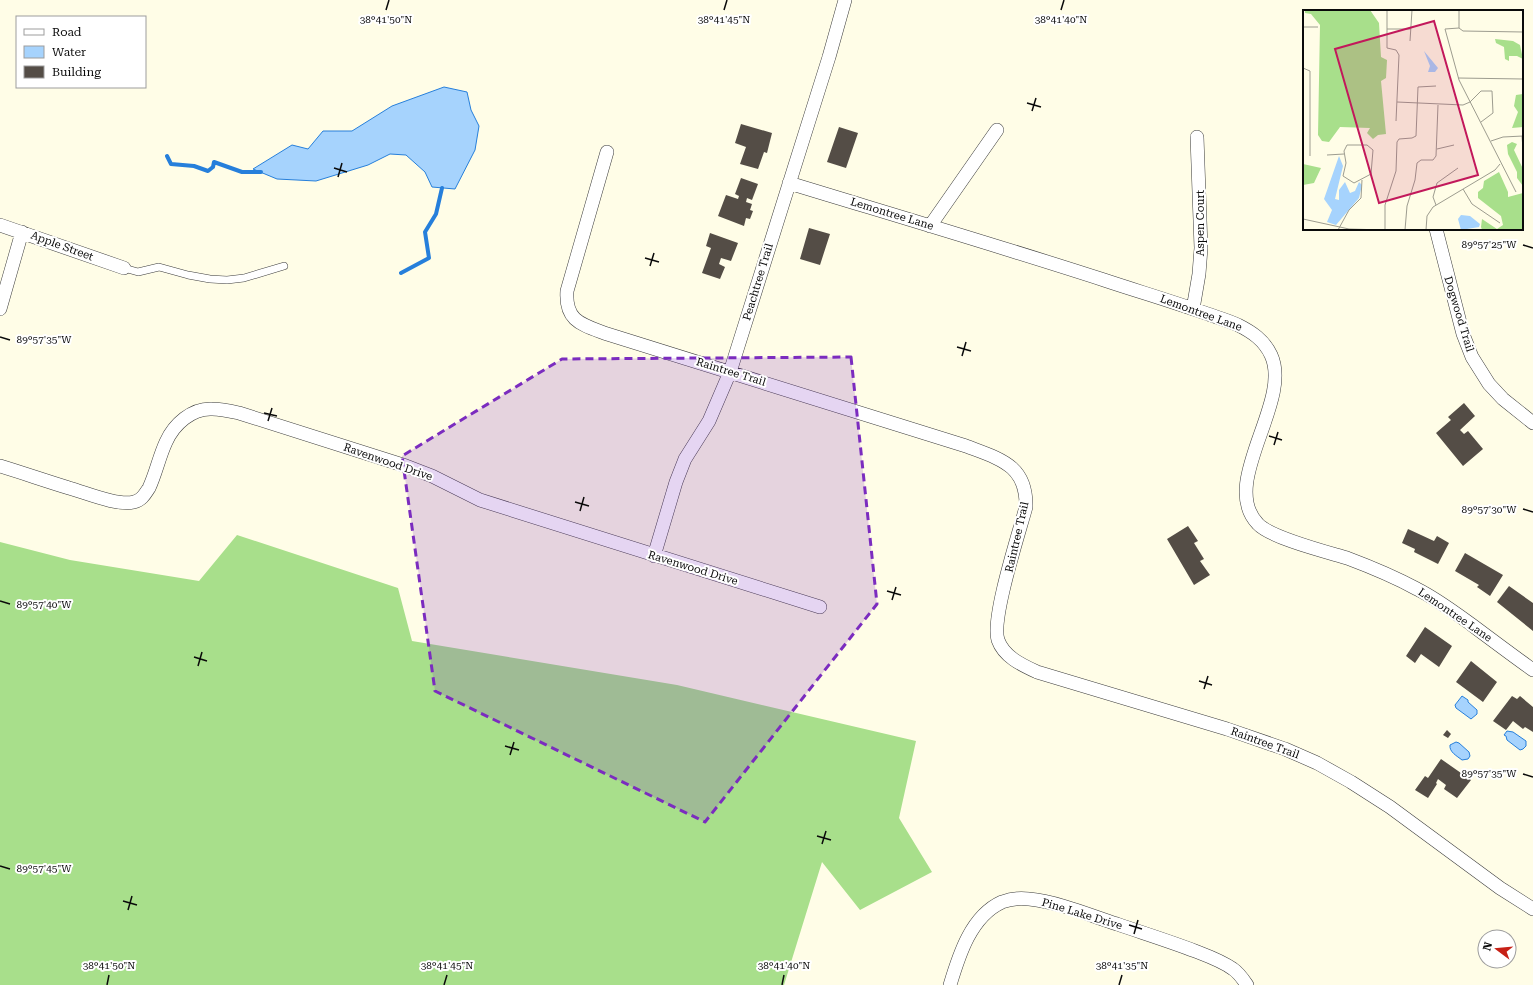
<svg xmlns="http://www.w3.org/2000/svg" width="1533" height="985" font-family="'Roboto Serif',serif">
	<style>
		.forest { fill: #a8df8b }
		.water { fill: #a6d3fd; stroke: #267fdb }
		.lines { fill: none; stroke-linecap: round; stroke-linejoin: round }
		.stream { stroke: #267fdb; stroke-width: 4 }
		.building { fill: #544d46 }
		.lane-casing { stroke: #3d3d3d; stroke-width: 8 }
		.street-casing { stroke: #3d3d3d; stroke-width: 14 }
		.lane { stroke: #fff; stroke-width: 7 }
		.street { stroke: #fff; stroke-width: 13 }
		.marked { fill: #7b2cbf; fill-opacity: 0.2; stroke: #7b2cbf; stroke-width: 3; stroke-dasharray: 8 5; stroke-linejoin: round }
		.ticks { fill: none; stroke: #0a0a0a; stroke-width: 1.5 }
		.labels { text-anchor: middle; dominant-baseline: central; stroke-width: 4; stroke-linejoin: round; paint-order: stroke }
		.street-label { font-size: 11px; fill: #0a0a0a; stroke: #fff }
		.inset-road { fill: none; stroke: #9d9c8f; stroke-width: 1 }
		.view { fill: #c2185b; fill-opacity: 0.15; stroke: #c2185b; stroke-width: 2 }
		.inset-edge { fill: none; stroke: #0a0a0a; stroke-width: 2 }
		.ticks-label { font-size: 10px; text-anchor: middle; fill: #0a0a0a; stroke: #fff; stroke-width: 4; stroke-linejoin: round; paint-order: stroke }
	</style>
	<rect width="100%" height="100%" fill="#fffde7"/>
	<path class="forest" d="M237,535L398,588L412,641L677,685L916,741L899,818L932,872L860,910L822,862L784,985H0V542L70,560L199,581Z"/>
	<path class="water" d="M444,87L467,92L471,110L479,126L475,150L455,189L432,187L425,172L406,155L390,154L368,165L316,181L277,179L253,169L292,145L308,149L323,131H352L392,106Z
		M1462,696L1468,700V702L1477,710V714L1471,719L1456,708L1455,705Z
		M1507,731L1513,732L1526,741V746L1523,749L1520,750L1507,740L1506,736L1504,735Z
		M1456,742L1459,743L1469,752L1470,756L1468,759L1462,760C1457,756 1449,752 1450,745Z"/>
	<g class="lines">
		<path class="stream" d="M167,156L171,164L194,166L208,171L213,167L214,162L242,172H261
			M401,273L429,258L425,232L436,214L442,188"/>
	</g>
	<path class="building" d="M741,124L772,133L767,153L764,152L758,169L740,164L746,147L735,143Z
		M839,127L858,133L846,168L827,162Z
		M741,178L758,184L752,200L747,198L746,202L752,204L750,210L753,211L750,219L746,218L744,226L718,216L726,195L738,199L739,196L735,194Z
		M809,228L830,234L820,265L800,259Z
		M710,233L738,243L731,261L721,258L719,264L725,267L720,279L702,273L711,248L706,246Z
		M1464,403L1475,416L1460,430L1464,434L1468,431L1483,449L1463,466L1436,433L1451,420L1448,417Z
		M1188,526L1198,541L1194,543L1204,559L1200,561L1210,575L1194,585L1167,539Z
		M1408,529L1434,541L1437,536L1449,543L1438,564L1414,552L1415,549L1402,543Z
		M1465,553L1503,575L1490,596L1477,587L1479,585L1455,571Z
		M1509,586L1533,603V631L1497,602Z
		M1425,627L1452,646L1439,667L1421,654L1415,663L1406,656Z
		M1471,661L1497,682L1483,702L1456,682Z
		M1512,696L1517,699L1520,696L1533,707V732L1525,727L1523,729L1513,721L1506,730L1493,721Z
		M1447,730L1451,734L1448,738L1443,735Z
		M1441,759L1471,780L1457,798L1444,789L1446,785L1438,779L1436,783L1437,784L1428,798L1415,790L1425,776L1428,778Z"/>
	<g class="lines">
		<defs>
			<path id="lane" d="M124,268L138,272L159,267L188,275L210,279L227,280L244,278L284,266"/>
			<path id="street" d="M607,152L567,291C565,320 580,324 604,333L966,446C1000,459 1027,465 1026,507C1019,533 991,619 998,640C1004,657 1022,665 1037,672L1227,729L1285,749L1317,763L1351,782L1390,807L1500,888L1533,909
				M789,183C894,215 999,246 1104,280C1137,291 1171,301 1205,313C1216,317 1227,320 1238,325C1252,332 1264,340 1271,355C1293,402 1218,483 1258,524C1271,538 1327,552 1347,558C1371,567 1395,577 1417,589C1437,599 1454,612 1472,625C1492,640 1512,655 1533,670
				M0,225L124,268
				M930,226L997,130
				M1436,229L1463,334L1472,357L1489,384L1503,399L1533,423
				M0,309L22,232
				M1193,309L1199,274L1201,248L1197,137
				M0,466C23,473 46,481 69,488C87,493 117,506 134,502C142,500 145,494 149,488C156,473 159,457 166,442C174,424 192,408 212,409C221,409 230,411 239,413L406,466L432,476L480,500L820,607
				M654,556L676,482L685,459L709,421L730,372L829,57L845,0
				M950,985C959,955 971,916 1002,902C1010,899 1021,898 1029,899C1059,902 1089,915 1117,924C1143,933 1169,941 1195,951C1208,956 1222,961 1233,969C1239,973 1243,979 1247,985"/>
		</defs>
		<use href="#lane" class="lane-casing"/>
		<use href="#street" class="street-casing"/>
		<use href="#lane" class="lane"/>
		<use href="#street" class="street"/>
	</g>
	<path class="marked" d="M851,357L877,604L705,822L435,691L402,456L562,359Z"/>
	<path class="ticks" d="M386,10L389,0M724,10L727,0M1061,10L1064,0M1027,103L1041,107M1032,111L1036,98M334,168L347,172M338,177L342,163M1523,245L1533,248M645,258L659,262M650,266L654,253M0,337L10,340M957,347L971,351M962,356L966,342M264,413L277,416M268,421L272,408M1269,436L1282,440M1274,445L1278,432M575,502L589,506M1523,509L1533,512M580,511L584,497M887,591L901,595M892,600L896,587M0,601L10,604M194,657L207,661M198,666L202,652M1199,681L1212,685M1204,689L1208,676M505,746L519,750M510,755L514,742M1523,774L1533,777M817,836L831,840M822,844L826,831M0,866L10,869M123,901L137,905M128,910L132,896M1129,925L1142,929M1134,934L1138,920M107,985L109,975M444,985L447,975M782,985L784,975M1119,985L1122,975"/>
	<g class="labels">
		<g class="street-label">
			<text transform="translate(892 214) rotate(17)">Lemontree Lane</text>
			<text transform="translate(1200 223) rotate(-90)">Aspen Court</text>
			<text transform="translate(62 246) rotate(20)">Apple Street</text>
			<text transform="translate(758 282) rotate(-73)">Peachtree Trail</text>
			<text transform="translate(1201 313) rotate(20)">Lemontree Lane</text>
			<text transform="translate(1459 314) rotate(73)">Dogwood Trail</text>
			<text transform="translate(731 372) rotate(17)">Raintree Trail</text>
			<text transform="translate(388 462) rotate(19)">Ravenwood Drive</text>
			<text transform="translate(1017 537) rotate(-77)">Raintree Trail</text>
			<text transform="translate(693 568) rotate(17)">Ravenwood Drive</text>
			<text transform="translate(1455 615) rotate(34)">Lemontree Lane</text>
			<text transform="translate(1265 743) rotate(20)">Raintree Trail</text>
			<text transform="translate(1082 914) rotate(17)">Pine Lake Drive</text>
		</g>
	</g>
	<g transform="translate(1303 10)">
		<rect width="220" height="220" fill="#fffde7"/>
		<path d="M2,0H67L76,13L78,47L84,50L83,68L78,71L83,124L75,125L70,129L64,123L67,118L37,117L26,132L19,131L15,125L17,15L8,4L2,3ZM192,29L210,31L217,35L220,49L214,46H206V51L202,49L201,37L193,33ZM220,84V117L209,118L215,102L211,96L213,85ZM209,132L214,134L211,140L220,159V176L214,168V162L205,144L204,135ZM0,154L18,158L11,173L0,175ZM196,162L205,182V187L220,183V220H179L178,217L179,209L194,219L200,215L198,206L175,188V182L180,178L181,171Z" fill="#a8df8b"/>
		<path d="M121,41L135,58L132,62H125L127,56ZM36,146L40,156L32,189L36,190V180L42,172L47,183L52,181L56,172L59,175L56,188L33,215L24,212L29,200L21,189ZM158,205L167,206L177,214L176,217L158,220L155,209Z" fill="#a6d3fd"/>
		<path class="inset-road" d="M84,0V38L93,40L96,45L93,111M156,0V18M0,17H15M84,19H108M107,31L109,0M0,58L7,61V146M155,68L220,69M94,92L160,95L167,92L178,81H189L190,103L178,112M219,126L220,139M188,131L200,127L220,126M44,135H64L70,140L68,164L51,173L40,166L43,153L41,141ZM134,139L151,135M24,145L41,144M160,179L169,194L197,213M213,182L156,70L142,19L156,18L160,21L220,22M133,195L130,187L134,173L155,158M0,209L46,219L81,220M35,220L46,200L58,188L59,170M82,220V195L93,161L94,132L96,129L109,128L113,126L115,77L133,76M102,220L104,196L112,170L114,153L118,150H130L133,146L135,95M123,220L124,206L130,197L192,160L197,154"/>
		<path class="view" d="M131,11L175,165L76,193L32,39Z"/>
		<rect width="220" height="220" class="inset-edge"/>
	</g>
	<g class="ticks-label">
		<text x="386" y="23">38°41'50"N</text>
		<text x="724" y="23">38°41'45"N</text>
		<text x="1061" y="23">38°41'40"N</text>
		<text x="1489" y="248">89°57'25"W</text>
		<text x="44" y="343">89°57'35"W</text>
		<text x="1489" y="513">89°57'30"W</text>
		<text x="44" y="608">89°57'40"W</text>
		<text x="1489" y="777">89°57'35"W</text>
		<text x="44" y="872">89°57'45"W</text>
		<text x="109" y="969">38°41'50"N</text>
		<text x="447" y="969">38°41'45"N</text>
		<text x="784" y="969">38°41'40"N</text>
		<text x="1122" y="969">38°41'35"N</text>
	</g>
	<rect x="16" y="16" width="130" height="72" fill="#ffffff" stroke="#9d9d9d"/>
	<rect x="24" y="29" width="20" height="6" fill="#ffffff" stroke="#9d9d9d"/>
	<text x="52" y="36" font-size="12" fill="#0a0a0a">Road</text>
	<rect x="24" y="46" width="20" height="12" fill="#a6d3fd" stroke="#9d9d9d"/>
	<text x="52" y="56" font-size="12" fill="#0a0a0a">Water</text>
	<rect x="24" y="66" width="20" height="12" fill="#544d46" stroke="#9d9d9d"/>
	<text x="52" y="76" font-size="12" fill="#0a0a0a">Building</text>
	<g transform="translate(1497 949) rotate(286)"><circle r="19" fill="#ffffff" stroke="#9d9d9d"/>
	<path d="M0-3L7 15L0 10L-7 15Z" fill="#c72016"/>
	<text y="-6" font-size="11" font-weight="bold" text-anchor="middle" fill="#0a0a0a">N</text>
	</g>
</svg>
